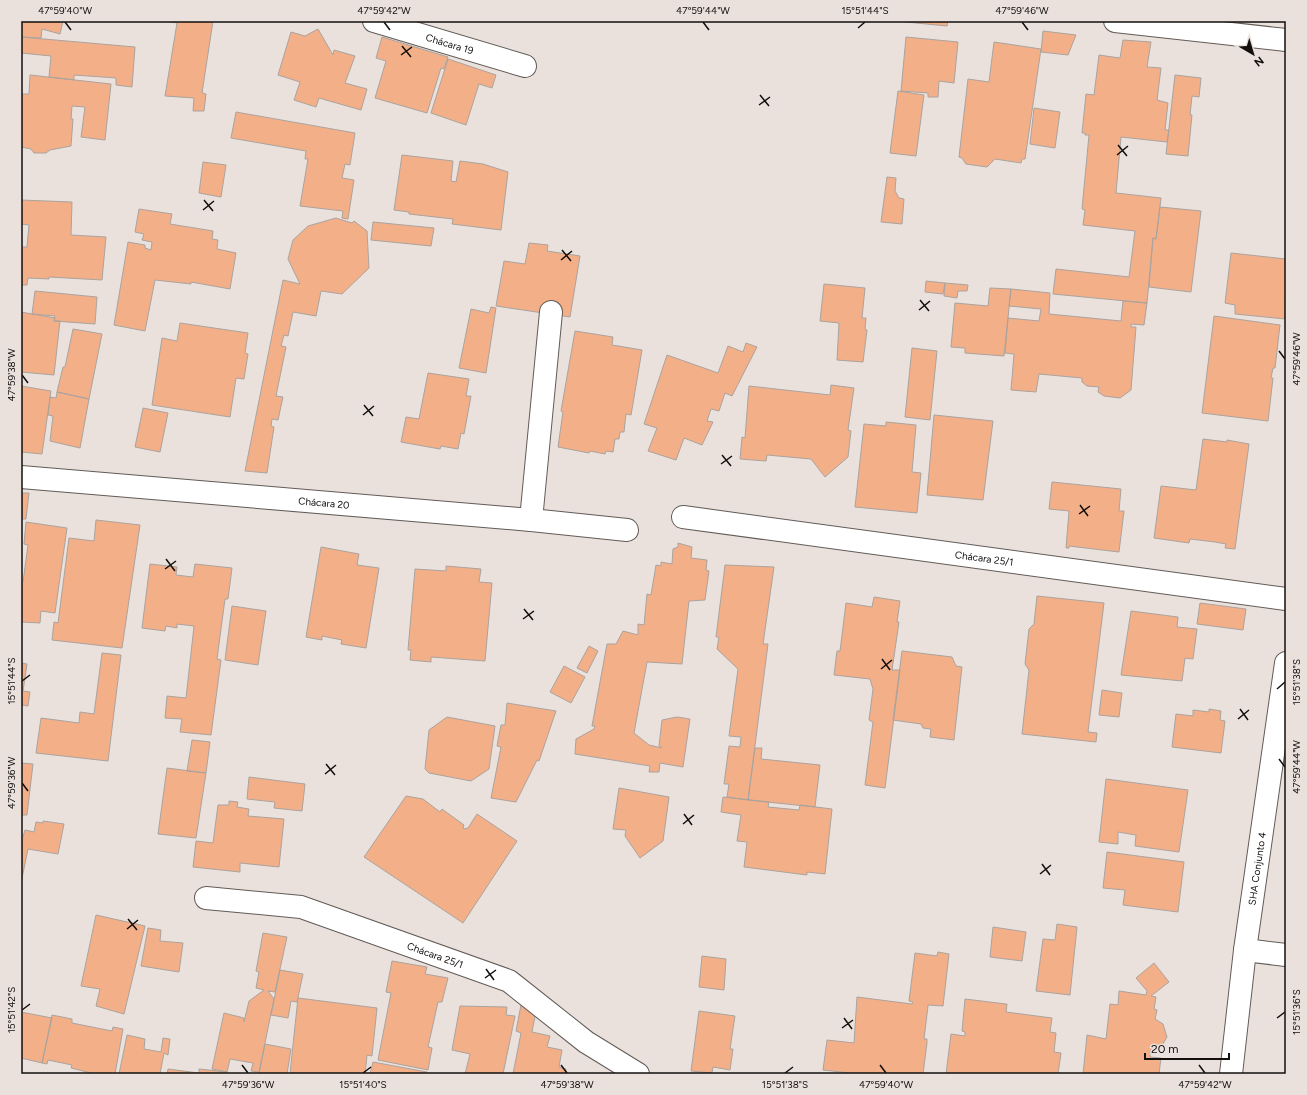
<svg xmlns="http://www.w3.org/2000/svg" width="1307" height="1095" font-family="Figtree,sans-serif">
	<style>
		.building { fill: #f3af88; stroke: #aba39e }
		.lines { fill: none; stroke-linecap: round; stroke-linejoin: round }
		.minor-casing { stroke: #625b57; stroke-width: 24 }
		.minor { stroke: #fff; stroke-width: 22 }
		.ticks { fill: none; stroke: #120f0d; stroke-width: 1.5 }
		.labels { text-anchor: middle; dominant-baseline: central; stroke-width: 3; stroke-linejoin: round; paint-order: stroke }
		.street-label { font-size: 10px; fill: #120f0d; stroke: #eae1dd }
		.neatline { fill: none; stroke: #120f0d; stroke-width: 1.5 }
		.ticks-label { font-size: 10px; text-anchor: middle; fill: #120f0d }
	</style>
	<rect width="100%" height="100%" fill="#eae1dd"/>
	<path class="building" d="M21,21H63L60,34L42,29L41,38L21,37Z
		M166,21H213L202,93L206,94L204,111H193L194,98L165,96L177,23Z
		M906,21H948L947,26L906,22Z
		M318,29L333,55L334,50L355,56L345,83L367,89L361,110L319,98L316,107L294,100L300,82L278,75L291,32L305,36Z
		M1043,31L1076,35L1068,55L1041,52Z
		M21,37L135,47L132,87L116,85V78L74,75V80L49,77L51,56L21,53Z
		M382,37L448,57L444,69L441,68L427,113L375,98L386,61L376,58Z
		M906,37L958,42L954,83L939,81L938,97H928V93L901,91Z
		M1123,40L1151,42L1147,67L1161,68L1157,100L1168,103L1165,130H1169L1167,142L1121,137L1116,193L1161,198L1156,239L1153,238L1147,303L1053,294L1056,269L1129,277L1135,231L1083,225L1085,210L1082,209L1089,135H1085V133H1082L1086,94L1094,95L1099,55L1120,58Z
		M994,42L1041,49L1025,159H1022L1021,163L995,159L987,167L966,164L962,158L959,157L968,79L989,82Z
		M448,59L496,75L492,88L479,84L466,125L431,113Z
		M30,75L111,84L105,140L81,137L85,107L72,106L71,119H73L71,146L50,150L46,153H34L31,149L21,147V94H29Z
		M1175,75L1201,78L1199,97L1192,96L1190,115H1192L1188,156L1166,154Z
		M898,91L924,95L916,156L890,153Z
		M1034,108L1060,112L1055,148L1030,144Z
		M236,112L355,133L350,165L345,164L342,178L354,180L348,219L342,218L343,211L300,206L308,159H305L306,151L231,138Z
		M402,155L453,161L451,181L456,182L460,161L483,164L508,172L501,230L452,224L453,219L409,214V212L394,210Z
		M203,162L226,165L221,197L199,193Z
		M887,177L896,178L895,191L899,198L904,199L902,224L881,222Z
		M21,200L72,202L71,235L106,237L102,280L49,277V279L28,278L27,285H21V247H27L29,225L21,224Z
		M1160,207L1201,211L1191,292L1149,287L1153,238L1156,239Z
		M139,209L172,214L170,224L213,231L212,239L218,240L217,249L236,253L230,289L191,282V284L155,280L145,331L114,325L128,242L145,245V248L151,250L152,242L142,240L144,234L135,232Z
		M336,218L352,223L354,221L367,231L369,268L342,294L321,291L316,316L293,312L288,336L284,335L281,346L286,347L276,396L283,397L278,420L272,419L271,426L274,427L267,473L245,471L283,280L300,284L288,259L293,240L308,226Z
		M373,222L434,228L431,246L371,240Z
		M529,243L548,245L547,251L580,256L570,317L496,306L504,261L525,264Z
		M1231,253L1286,259L1285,319L1235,314V305L1225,303Z
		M926,281L945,283L943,294L925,292Z
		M945,283L968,285L967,291H958L957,298L944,296Z
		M824,284L865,288L862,318H866L865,329L867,330L863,362L837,360L839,323L820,321Z
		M990,288L1011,289L1004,356L965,353V348L951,347L955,303L988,306Z
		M1011,289L1050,293L1049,314L1121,321L1123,301L1147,303L1144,325L1131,324V327H1136L1131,390L1120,398L1104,396L1098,392L1099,387L1087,386L1082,382V378L1039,374L1036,392L1011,390L1014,354L1005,353L1008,318L1039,321L1041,309L1009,306Z
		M35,291L97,297L95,324L54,321L55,316L32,314Z
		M491,307L496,308L486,373L459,368L471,309L489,313Z
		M21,312L55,318L54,321H60L54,375L21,372Z
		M1214,316L1280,325L1275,368H1273L1271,378H1273L1268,421L1202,413Z
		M180,323L248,333L245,353L248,354L244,379L236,378L230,417L152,405L162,338L177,341Z
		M73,329L102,334L89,399L57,392L63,367H65Z
		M575,331L613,337L612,345L642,350L631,415L626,414L624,432H620L619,439H615L613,452L606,451L605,454L590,451L589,453L558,447L563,412L561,411Z
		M746,343L757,347L732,396L725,393L719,411L711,409L707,421L713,422L702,445L684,438L676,460L648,451L657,428L644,424L667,355L718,373L728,346L743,352Z
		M912,348L937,351L930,420L905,417Z
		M428,373L469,379L466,396H471L464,434L461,433L458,449L441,446L440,449L401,442L406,417L419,419Z
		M831,385L854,388L848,430L851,431L848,457L825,477L811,459L767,455L766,461L740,459L742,437L745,438L749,386L830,395Z
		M21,386L51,391L42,454L21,452Z
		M57,392L89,399L80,448L50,441L53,416L48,415L50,397L56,398Z
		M143,408L168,413L160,452L135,447Z
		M934,415L993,421L983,500L927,495Z
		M886,422L916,425L912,472L921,473L917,513L855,507L864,424L886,426Z
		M1203,439L1227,442V440L1249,444L1235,549L1225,548L1226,544L1215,542L1190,539L1189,543L1154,538L1161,486L1196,490Z
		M1052,482L1121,489L1119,511H1124L1119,552L1069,546V548H1066L1069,511L1049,509Z
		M21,493H29L26,519H21Z
		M96,520L140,525L122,648L52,640L54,622L58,623L69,538L94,541Z
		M26,522L67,528L55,613L41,611L40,623L21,622V582H23L28,545L24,544Z
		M678,543L692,547L691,558L707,560L706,570L709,571L705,600L689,601L682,664L647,662L634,733L649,745L662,748L659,746L662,720L677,717L690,719L683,767L660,763L659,772H649L650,766L575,754L576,739L594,729L595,726H592L607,644H616L623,631L638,635V624L644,625L647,594L651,595L656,565L661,566V562L672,564L673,549L678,547Z
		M321,547L359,554L357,565L379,568L366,648L341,644L342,640L322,636V640L306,637Z
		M150,564L177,567L176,575L193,577L195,564L232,568L228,599H225L217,659L221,660L211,735L180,732L182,719L165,718L167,696L186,698L194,626L177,624V628L166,626L165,631L142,628Z
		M725,565L774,567L763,644H768L748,800L727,797L729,784H724L729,746L740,747L741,737L729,736L738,669L717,649L719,637H716Z
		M446,566L481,569L479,582L492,583L485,661L431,657V662L410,660L411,650H408L415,569L446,571Z
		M1037,596L1104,603L1088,732L1097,733L1096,742L1022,734L1029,670L1025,664L1029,629L1034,624Z
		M874,597L900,601L897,622H899L892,670H900L885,788L865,785L873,722L869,720L873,689L870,679L834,675L837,651H840L846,603L872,607Z
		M1200,603L1246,609L1243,630L1197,624Z
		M232,606L266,611L258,665L225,660Z
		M1131,611L1178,617L1177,627L1197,629L1193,659L1185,658L1182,681L1121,675Z
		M589,646L598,651L587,673L577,668Z
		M902,651L952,657L956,666L962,667L954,740L930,737L931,729L923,728L921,724L893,720Z
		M102,653L121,655L108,761L36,753L41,718L79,723L80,712L94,714Z
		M21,663L27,664L23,691L30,692L28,706L22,705V706Z
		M564,666L585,677L571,703L550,692Z
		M1102,690L1122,693L1119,717L1099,715Z
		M507,703L556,711L539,761L537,760L516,802L491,798L501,747L497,746L501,725H505Z
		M1209,709L1221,711L1220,720L1225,721L1221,753L1172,747L1176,714L1193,716V710L1209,712Z
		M447,717L495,726L489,769L471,781L429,773L425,769L429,730Z
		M192,740L210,742L206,773L187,771Z
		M755,748H762L761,759L820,765L815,807L748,800Z
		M21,763L33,764L27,815H21Z
		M167,768L206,773L196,838L158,834Z
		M249,777L305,784L302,811L274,808L275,802L247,799Z
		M1106,779L1188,790L1179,852L1135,846L1136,835L1118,832V844L1099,842Z
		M619,788L669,797L663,841L640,858L625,836L626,830L613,829Z
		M406,796L423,799L440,812L442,809L464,825L463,828L464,829L468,828L477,814L517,841L463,923L364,857Z
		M723,797L769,802L768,807L799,810L800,805L832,809L825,874L807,872V875L744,867L747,842L737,841L741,815L721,812Z
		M229,801L238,802L237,807L249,809L248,816L284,819L279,867L240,863V872L193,867L196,841L213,843L218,805H229Z
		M43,821L64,824L58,854L28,849L21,883V843L25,830L34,832L36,822L43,823Z
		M1107,852L1184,862L1178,912L1123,905L1125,890L1103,888Z
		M96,915L145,926L124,1014L96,1006L100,989L81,986Z
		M1057,924L1077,927L1070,995L1036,991L1043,939L1055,940Z
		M993,927L1026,932L1022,961L990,957Z
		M148,928L161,930L160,941L183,943L179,972L141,966Z
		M263,933L287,937L275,992L268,991L274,999L259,1072L251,1071L253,1063L230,1059L227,1072L212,1069L224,1013L244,1018V1022L249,1001L264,990L256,988L259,972L256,971Z
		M938,952L949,954L943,1006L928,1005V1006L924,1039H927V1043L923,1074H859L823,1070L827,1040L854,1043L857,997L912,1004L913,1002L909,1001L915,953L937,956Z
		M702,956L726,959L724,990L699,987Z
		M392,961L427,967L425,974L448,978L442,1002H438L428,1047L432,1048L428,1070L378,1060L391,993L386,992Z
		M1154,963L1169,982L1151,996L1156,997L1154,1009L1157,1010L1155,1019L1163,1024L1167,1037L1161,1047L1151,1050L1150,1057L1161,1058L1159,1074H1083L1087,1035L1106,1039L1110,1004L1118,1005L1119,991L1146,995L1147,991L1136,978Z
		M280,970L303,974L297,1002L291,1001L288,1018L271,1015Z
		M298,998L377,1008L372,1056L367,1055L365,1074L290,1073Z
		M965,999L1006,1004H1007L1006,1012L1052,1018L1050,1032L1056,1033L1054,1052L1061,1053L1058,1074H946L951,1034L965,1036V1032L962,1031Z
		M522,1000L536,1011L532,1032L550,1036L547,1047L562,1050L559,1067L566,1069L565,1074H513L521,1033L516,1031Z
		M460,1006L507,1007L506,1015L515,1016L503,1074H465L470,1054L452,1050Z
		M699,1011L735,1016L730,1049H733L730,1070L713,1067L712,1073L691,1071Z
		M21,1012L52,1018L42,1063L21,1058Z
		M52,1015L72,1019V1023L112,1031L113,1027L123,1029L115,1074H95L71,1068L72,1065L48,1060L47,1064L42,1063Z
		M127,1035L145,1039L144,1049L161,1052L163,1038L170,1039L168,1055L164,1053L160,1074H119Z
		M265,1044L291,1049L287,1074H259Z
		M373,1062L427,1072L426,1074H370Z
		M168,1069L199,1073V1069L227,1072V1074H167Z"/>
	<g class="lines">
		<defs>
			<g id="minor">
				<path id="s1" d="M374,21L525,66"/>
				<path d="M1115,21L1286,40"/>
				<path id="s2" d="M21,477L531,520L627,530"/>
				<path id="s3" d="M683,517L1286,599"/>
				<path d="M531,520L551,312"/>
				<path id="s4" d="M206,898L301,907L509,981L586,1042L638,1074"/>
				<path d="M1245,950L1286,955"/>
				<path id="s5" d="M1231,1074L1245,950L1286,663"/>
			</g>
		</defs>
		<use href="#minor" class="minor-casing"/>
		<use href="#minor" class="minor"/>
	</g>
	<path class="ticks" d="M65,22L71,30M384,22L390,30M703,22L709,30M1022,22L1028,30M858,28L865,22M402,46L411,57M401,55L412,47M760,95L769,106M759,105L770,97M1118,145L1127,156M1117,155L1128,146M204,200L213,211M203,210L214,201M562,250L571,261M561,260L572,251M920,300L929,311M919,310L930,301M1279,351L1285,359M22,375L28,383M364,405L373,416M363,415L374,406M722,455L731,466M721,464L732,456M1080,505L1088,516M1079,514L1090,506M166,559L175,571M165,569L176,561M524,609L533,620M523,619L534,611M882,659L890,670M881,669L892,660M22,681L30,675M1277,689L1285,682M1240,709L1248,720M1238,719L1249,710M1279,759L1285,767M326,764L335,775M325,774L336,765M22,783L28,791M684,814L692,825M683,824L694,815M1042,864L1050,875M1040,874L1051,865M128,919L137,930M127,929L138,920M486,969L494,980M485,978L496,970M22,1010L30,1004M844,1018L852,1029M1277,1018L1285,1012M842,1028L853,1020M242,1065L248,1073M561,1065L567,1073M880,1065L886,1073M1199,1065L1205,1073M363,1073L371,1067M785,1073L793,1067"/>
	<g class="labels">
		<g class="street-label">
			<text stroke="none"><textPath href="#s1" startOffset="79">Chácara 19</textPath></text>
			<text stroke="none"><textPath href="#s2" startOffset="304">Chácara 20</textPath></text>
			<text stroke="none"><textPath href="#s3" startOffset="304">Chácara 25/1</textPath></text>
			<text stroke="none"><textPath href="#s5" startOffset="207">SHA Conjunto 4</textPath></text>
			<text stroke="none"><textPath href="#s4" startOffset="238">Chácara 25/1</textPath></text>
		</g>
	</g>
	<rect width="1307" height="1095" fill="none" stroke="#eae1dd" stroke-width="44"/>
	<g transform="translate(1253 54) rotate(142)" stroke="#eae1dd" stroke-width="3" paint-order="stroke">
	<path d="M0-3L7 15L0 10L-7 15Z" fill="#120f0d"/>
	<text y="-6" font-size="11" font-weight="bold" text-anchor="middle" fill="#120f0d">N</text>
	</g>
	<path d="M1145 1053v6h84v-6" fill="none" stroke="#120f0d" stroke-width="2"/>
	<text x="1151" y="1053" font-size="12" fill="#120f0d" stroke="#eae1dd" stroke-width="3" paint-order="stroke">20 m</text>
	<rect x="22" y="22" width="1263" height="1051" class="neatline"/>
	<g class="ticks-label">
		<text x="65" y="14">47°59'40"W</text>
		<text x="384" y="14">47°59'42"W</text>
		<text x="703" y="14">47°59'44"W</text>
		<text x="865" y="14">15°51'44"S</text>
		<text x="1022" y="14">47°59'46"W</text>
		<text transform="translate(1296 359) rotate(-90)" y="4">47°59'46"W</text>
		<text transform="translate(11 375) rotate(-90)" y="4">47°59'38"W</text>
		<text transform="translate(11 681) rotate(-90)" y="4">15°51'44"S</text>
		<text transform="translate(1296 682) rotate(-90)" y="4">15°51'38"S</text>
		<text transform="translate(1296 767) rotate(-90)" y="4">47°59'44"W</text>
		<text transform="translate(11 783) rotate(-90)" y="4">47°59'36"W</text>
		<text transform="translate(11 1010) rotate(-90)" y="4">15°51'42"S</text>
		<text transform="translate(1296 1012) rotate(-90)" y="4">15°51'36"S</text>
		<text x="248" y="1088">47°59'36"W</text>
		<text x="363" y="1088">15°51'40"S</text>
		<text x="567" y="1088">47°59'38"W</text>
		<text x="785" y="1088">15°51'38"S</text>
		<text x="886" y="1088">47°59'40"W</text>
		<text x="1205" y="1088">47°59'42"W</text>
	</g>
</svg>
